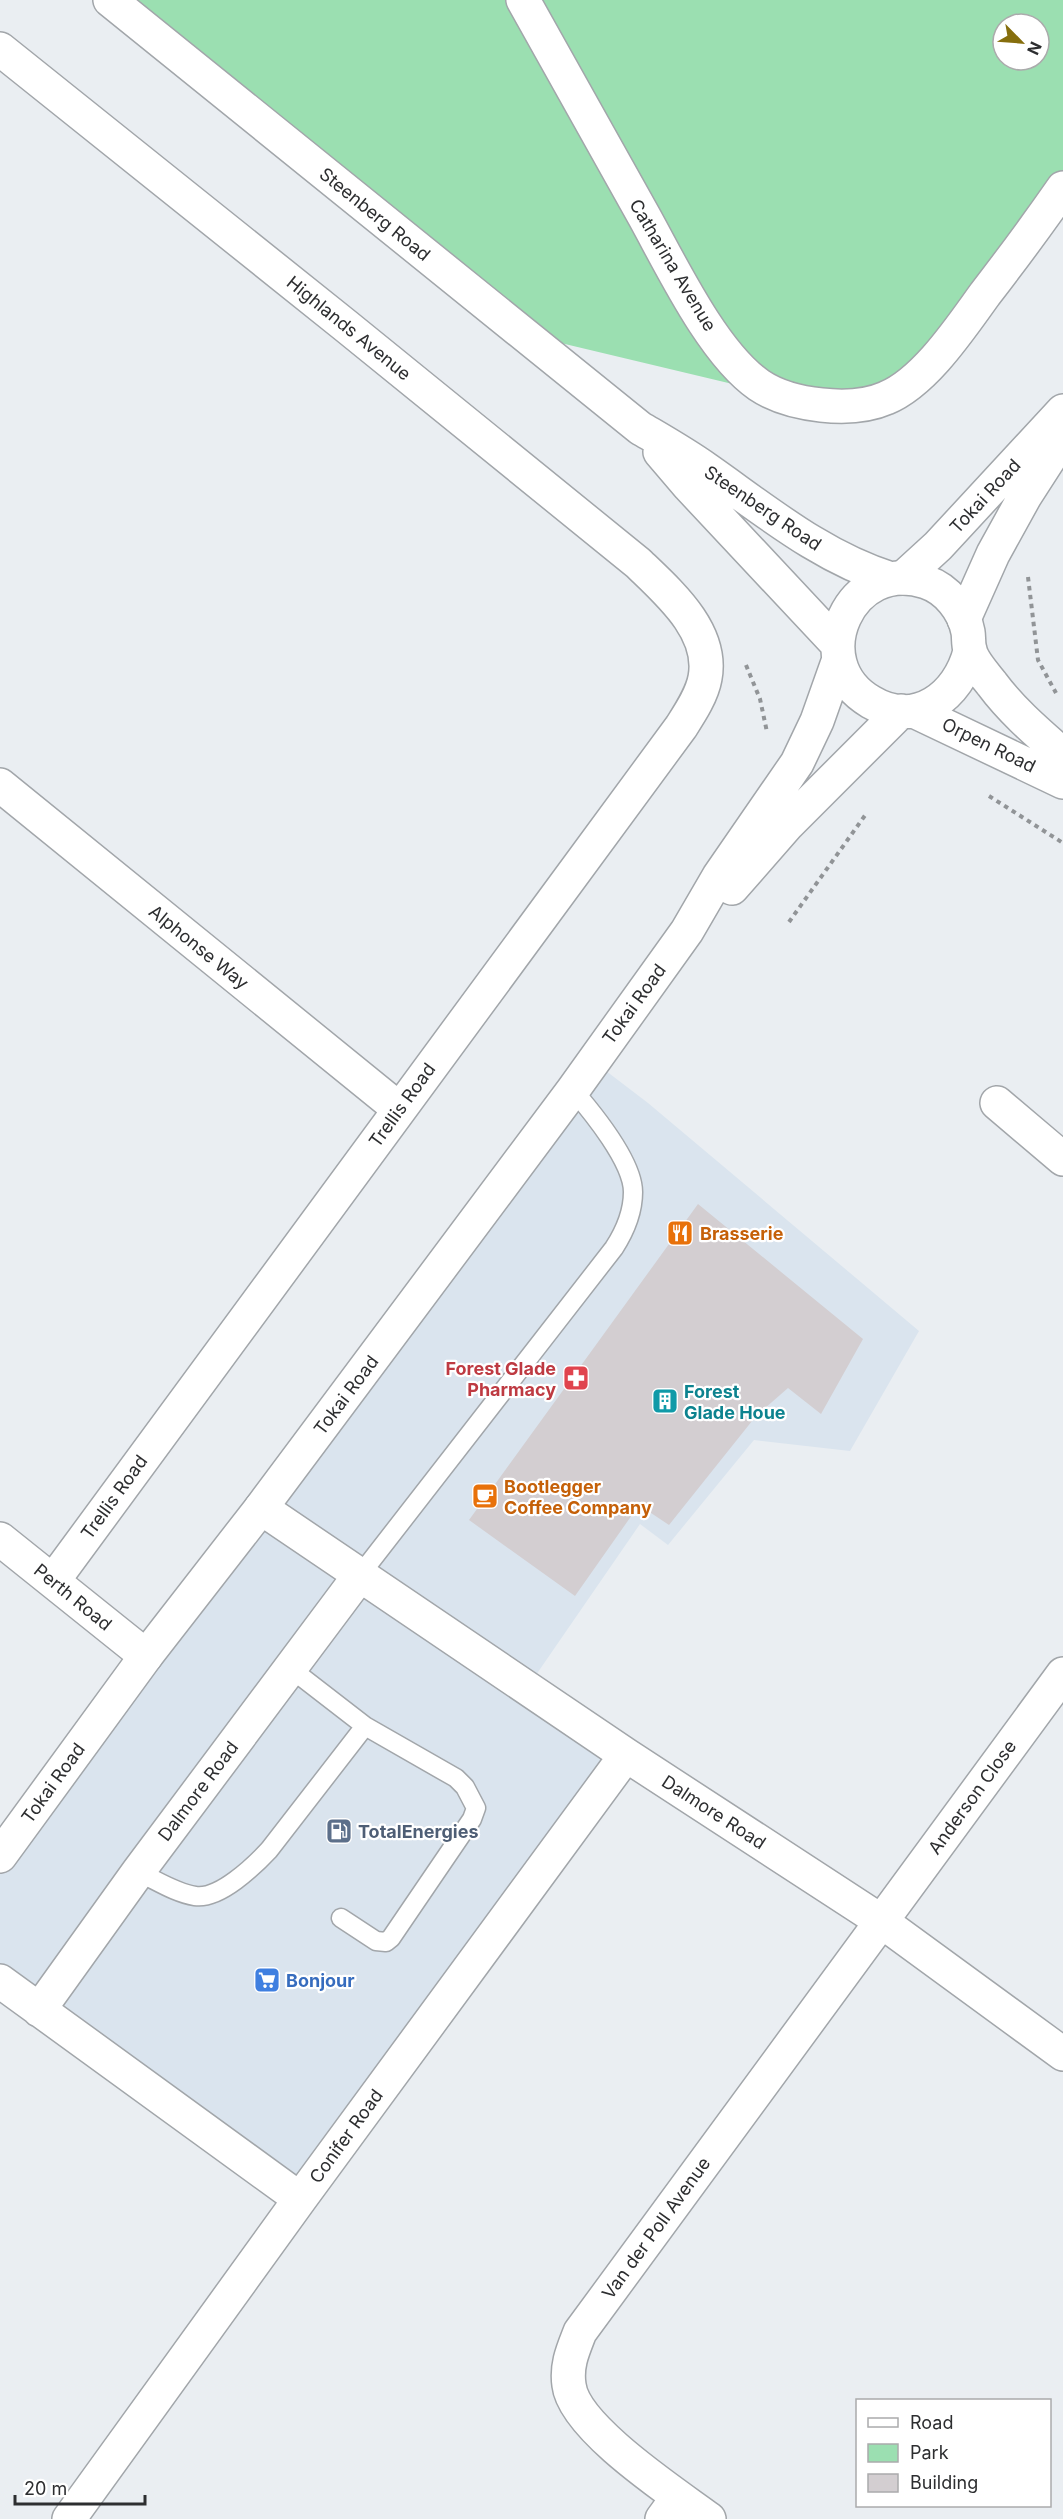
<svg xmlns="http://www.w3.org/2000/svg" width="1063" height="2519" font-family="Inter,sans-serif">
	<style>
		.built { fill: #dae4ee }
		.green { fill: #9bdfb1; fill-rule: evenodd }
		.building { fill: #d3ced1 }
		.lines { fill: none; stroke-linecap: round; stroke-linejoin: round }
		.service-casing { stroke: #a2a6aa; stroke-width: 21 }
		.minor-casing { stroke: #a2a6aa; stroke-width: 36 }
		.secondary-casing { stroke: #a2a6aa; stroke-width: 36 }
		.path { stroke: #919497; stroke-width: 4; stroke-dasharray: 4.5 4.5; stroke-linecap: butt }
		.service { stroke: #fff; stroke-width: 18 }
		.minor { stroke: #fff; stroke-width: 33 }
		.secondary { stroke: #fff; stroke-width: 33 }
		.labels { text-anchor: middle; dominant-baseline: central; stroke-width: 4.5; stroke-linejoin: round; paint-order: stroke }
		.street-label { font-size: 18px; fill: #2d2e30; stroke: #fff }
		.food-label { font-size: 18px; font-weight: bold; fill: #c56008; stroke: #fff; text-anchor: start }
		.health-label { font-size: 18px; font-weight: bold; fill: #be3a42; stroke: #fff; text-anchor: end }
		.culture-label { font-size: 18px; font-weight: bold; fill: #0d838f; stroke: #fff; text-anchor: start }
		.service-label { font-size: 18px; font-weight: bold; fill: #4e5e75; stroke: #fff; text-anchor: start }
		.shop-label { font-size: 18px; font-weight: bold; fill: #366cbe; stroke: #fff; text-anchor: start }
	</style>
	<rect width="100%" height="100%" fill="#eaeef2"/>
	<path class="built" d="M593,1061L648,1103L919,1331L850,1451L754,1440L668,1545L640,1524L527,1688L626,1755L300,2199L0,1981V1856Z"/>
	<path class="green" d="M126,0H1063V178L887,398L817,404L523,334ZM1003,24H1039V60H1003Z"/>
	<path class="building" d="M698,1204L863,1339L821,1414L788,1388L756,1416L669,1525L639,1505L575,1596L469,1520Z"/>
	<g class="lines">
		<defs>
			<path id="service" d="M360,1575L614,1248C625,1231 633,1213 633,1192C633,1162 592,1112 573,1090
				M290,1668L365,1726L456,1778L465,1787L476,1808L472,1819L391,1938L386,1942L376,1941L341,1918
				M138,1872C156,1880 175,1893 195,1896C219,1900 254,1866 269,1850L365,1726"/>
			<path id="minor" d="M523,0C564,73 604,145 645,218C672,267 713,353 759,385C790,406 852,413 886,398C925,382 961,327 985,294C1012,259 1038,224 1063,188
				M0,49L346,326L638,563C668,592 714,631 705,678C702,695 690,713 681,727L53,1581
				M903,578L938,546L1063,411
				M964,619L993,554L1025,496L1063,437
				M0,785L399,1109
				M997,1103L1063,1159
				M261,1508L626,1755L881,1921L1063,2054
				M0,1539L146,1656
				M0,1981L300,2199
				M39,2010L138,1872L360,1575
				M69,2519L300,2199L626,1755
				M662,2519L678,2497
				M709,2519C674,2493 574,2428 569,2385C566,2365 573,2350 580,2332L1063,1674"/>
			<path id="secondary" d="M110,0L640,428C662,441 685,454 706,469C766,511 821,557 891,579
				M660,452L689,486L837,644
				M970,651C959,696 916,729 871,702C802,662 851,556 926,582C947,589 964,610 968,632C969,638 968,644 970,650C972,661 985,675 992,684C1012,711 1038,733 1063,755
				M914,711L1063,782
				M732,888L788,824L901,711
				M0,1856L146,1656L261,1508L573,1090L687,931L719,876L797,763L817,721L839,659"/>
		</defs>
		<use href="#service" class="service-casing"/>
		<use href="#minor" class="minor-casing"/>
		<use href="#secondary" class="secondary-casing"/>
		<path class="path" d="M1028,577L1038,660L1056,693
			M746,665L760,699L767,732
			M989,796L1063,843
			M789,922L866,814"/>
		<use href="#service" class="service"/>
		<use href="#minor" class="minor"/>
		<use href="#secondary" class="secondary"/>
	</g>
	<defs>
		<symbol id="restaurant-square" viewBox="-11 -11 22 22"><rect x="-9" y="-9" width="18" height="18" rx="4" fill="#e8710a" stroke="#fff"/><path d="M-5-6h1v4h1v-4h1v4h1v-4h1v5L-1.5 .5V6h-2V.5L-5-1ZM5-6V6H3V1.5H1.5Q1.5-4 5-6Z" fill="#fff"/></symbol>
		<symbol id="pharmacy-square" viewBox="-11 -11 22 22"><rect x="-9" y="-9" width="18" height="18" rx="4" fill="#e0444e" stroke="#fff"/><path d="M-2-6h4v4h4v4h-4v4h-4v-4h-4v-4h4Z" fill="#fff"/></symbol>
		<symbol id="building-square" viewBox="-11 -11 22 22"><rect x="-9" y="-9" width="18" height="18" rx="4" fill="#0f9aa8" stroke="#fff"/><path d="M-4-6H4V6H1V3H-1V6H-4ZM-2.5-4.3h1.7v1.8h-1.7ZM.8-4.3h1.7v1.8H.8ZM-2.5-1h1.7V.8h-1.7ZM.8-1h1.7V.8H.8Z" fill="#fff"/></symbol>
		<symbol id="cafe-square" viewBox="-11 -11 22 22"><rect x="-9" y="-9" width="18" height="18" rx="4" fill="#e8710a" stroke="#fff"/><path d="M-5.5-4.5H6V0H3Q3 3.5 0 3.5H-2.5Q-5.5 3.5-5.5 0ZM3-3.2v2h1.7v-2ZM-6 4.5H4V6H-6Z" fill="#fff"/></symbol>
		<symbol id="fuel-square" viewBox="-11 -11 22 22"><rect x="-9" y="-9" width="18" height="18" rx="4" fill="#5c6f8a" stroke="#fff"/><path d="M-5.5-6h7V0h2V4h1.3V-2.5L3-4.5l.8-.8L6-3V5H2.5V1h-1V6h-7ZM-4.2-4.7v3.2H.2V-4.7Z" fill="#fff"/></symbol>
		<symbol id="supermarket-square" viewBox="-11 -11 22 22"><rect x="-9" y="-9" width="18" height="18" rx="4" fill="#3f7fe0" stroke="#fff"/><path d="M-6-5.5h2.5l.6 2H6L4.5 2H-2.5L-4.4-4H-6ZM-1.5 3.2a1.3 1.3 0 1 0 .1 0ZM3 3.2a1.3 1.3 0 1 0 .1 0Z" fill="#fff"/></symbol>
	</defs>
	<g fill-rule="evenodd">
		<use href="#restaurant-square" x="665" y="1218" width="30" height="30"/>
		<use href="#pharmacy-square" x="561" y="1363" width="30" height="30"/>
		<use href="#building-square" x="650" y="1386" width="30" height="30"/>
		<use href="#cafe-square" x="470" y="1481" width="30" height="30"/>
		<use href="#fuel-square" x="324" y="1816" width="30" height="30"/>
		<use href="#supermarket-square" x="252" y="1965" width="30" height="30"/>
	</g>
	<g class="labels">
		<g class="street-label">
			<text transform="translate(375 214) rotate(39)">Steenberg Road</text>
			<text transform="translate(673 265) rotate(59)">Catharina Avenue</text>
			<text transform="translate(349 328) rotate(39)">Highlands Avenue</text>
			<text transform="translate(985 496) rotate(-47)">Tokai Road</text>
			<text transform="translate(763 508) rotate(34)">Steenberg Road</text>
			<text transform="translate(989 745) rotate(26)">Orpen Road</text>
			<text transform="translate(199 947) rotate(39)">Alphonse Way</text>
			<text transform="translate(634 1004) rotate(-54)">Tokai Road</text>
			<text transform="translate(402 1105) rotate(-54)">Trellis Road</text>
			<text transform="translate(346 1395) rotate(-53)">Tokai Road</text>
			<text transform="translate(114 1497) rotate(-54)">Trellis Road</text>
			<text transform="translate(73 1597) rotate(39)">Perth Road</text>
			<text transform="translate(53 1783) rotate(-54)">Tokai Road</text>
			<text transform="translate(198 1791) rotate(-53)">Dalmore Road</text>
			<text transform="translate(972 1797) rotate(-54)">Anderson Close</text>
			<text transform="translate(714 1812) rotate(33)">Dalmore Road</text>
			<text transform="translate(346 2136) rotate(-54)">Conifer Road</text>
			<text transform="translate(656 2228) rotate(-54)">Van der Poll Avenue</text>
		</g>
		<g class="food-label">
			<text x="700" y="1233">Brasserie</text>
			<text x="504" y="1486">Bootlegger<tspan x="504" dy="21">Coffee Company</tspan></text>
		</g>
		<g class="health-label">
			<text x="556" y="1368">Forest Glade<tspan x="556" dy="21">Pharmacy</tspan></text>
		</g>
		<g class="culture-label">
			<text x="684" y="1391">Forest<tspan x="684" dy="21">Glade Houe</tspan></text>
		</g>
		<g class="service-label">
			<text x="358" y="1831">TotalEnergies</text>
		</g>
		<g class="shop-label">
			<text x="286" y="1980">Bonjour</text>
		</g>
	</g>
	<rect x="856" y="2399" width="195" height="108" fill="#ffffff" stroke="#ababac" stroke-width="1.5"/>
	<rect x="868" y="2418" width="30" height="9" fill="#ffffff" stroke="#ababac" stroke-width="1.5"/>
	<text x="910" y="2429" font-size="18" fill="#2d2e30">Road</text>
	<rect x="868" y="2444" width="30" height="18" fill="#9bdfb1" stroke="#ababac" stroke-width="1.5"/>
	<text x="910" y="2459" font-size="18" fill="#2d2e30">Park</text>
	<rect x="868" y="2474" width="30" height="18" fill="#d3ced1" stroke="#ababac" stroke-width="1.5"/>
	<text x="910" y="2489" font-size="18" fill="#2d2e30">Building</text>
	<g transform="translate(1021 42) rotate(115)"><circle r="28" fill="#ffffff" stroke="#ababac" stroke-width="1.5"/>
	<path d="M0-4.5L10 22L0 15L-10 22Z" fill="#866e0d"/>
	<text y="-9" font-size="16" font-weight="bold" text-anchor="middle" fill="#2d2e30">N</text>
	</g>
	<path d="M15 2495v9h130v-9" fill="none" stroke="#2d2e30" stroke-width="3"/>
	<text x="24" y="2495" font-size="18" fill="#2d2e30" stroke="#ffffff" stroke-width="4.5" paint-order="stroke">20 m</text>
</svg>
